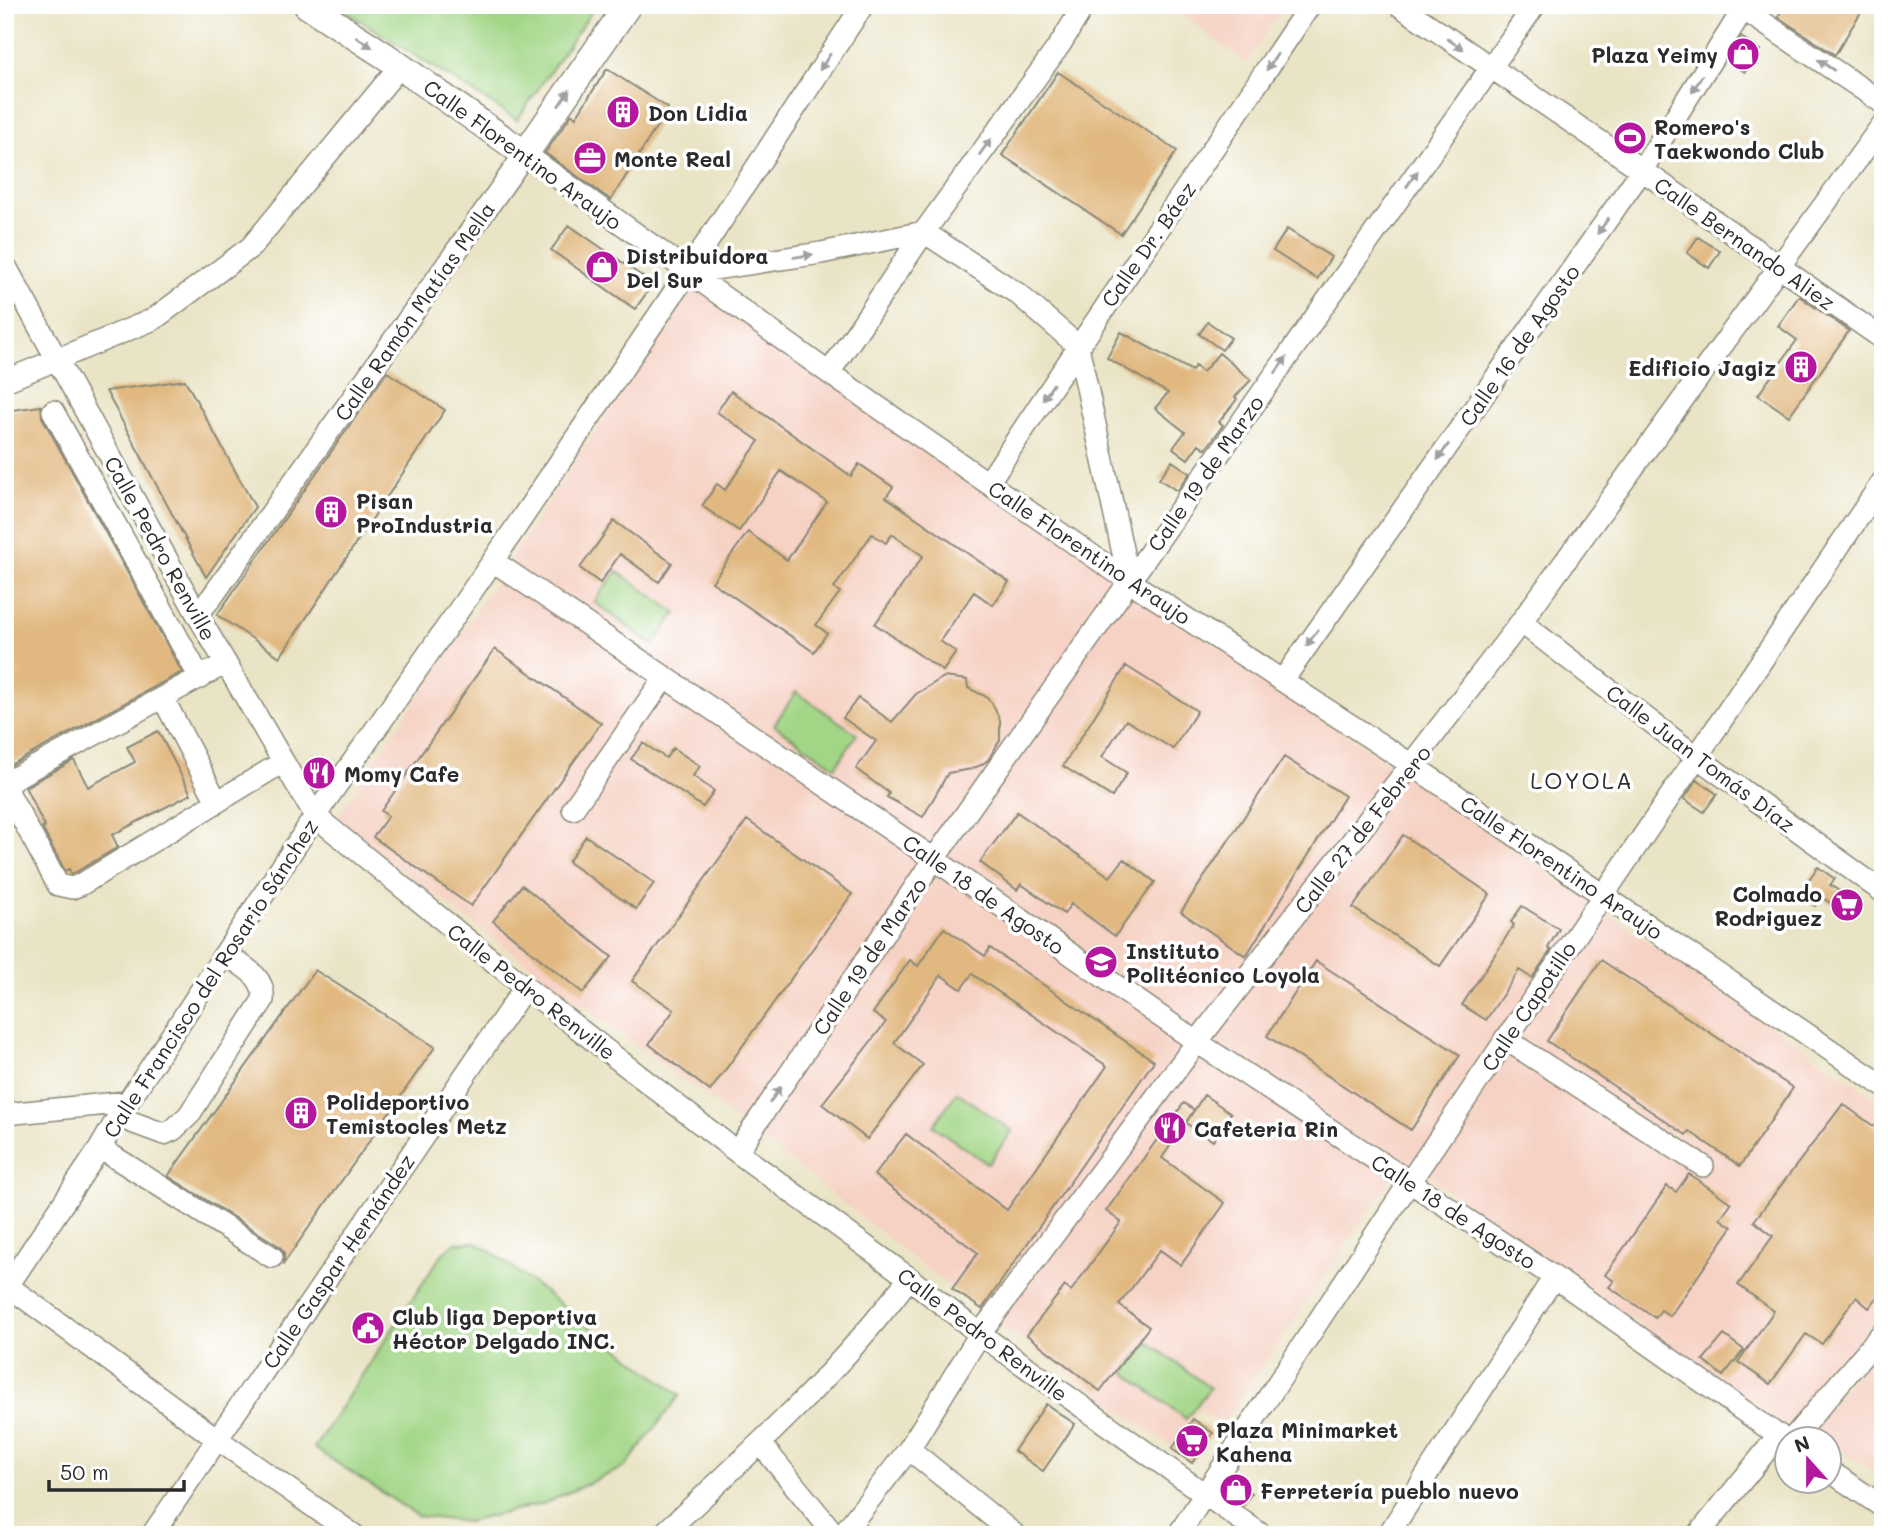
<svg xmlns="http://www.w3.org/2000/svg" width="1888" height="1540" font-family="Mali,sans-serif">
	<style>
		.built { fill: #f6d2c4 }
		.green { fill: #a2d686; stroke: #668058; stroke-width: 2 }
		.building { fill: #e1b87f }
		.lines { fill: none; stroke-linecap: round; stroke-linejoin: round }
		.minor-casing { stroke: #8a8878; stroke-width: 24 }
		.major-casing { stroke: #8a8878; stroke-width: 29 }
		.minor { stroke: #fff; stroke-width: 21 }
		.major { stroke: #fff; stroke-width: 26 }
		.oneway { fill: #a0a0a0 }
		.labels { text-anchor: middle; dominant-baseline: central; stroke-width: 7; stroke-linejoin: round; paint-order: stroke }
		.poi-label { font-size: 21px; font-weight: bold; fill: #2b2b2b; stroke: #fff; text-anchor: start }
		.street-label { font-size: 21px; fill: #2b2b2b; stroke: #fff }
		.neighbourhood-label { font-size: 23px; letter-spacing: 2px; fill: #2b2b2b; stroke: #fff }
	</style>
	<rect width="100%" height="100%" fill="#fff"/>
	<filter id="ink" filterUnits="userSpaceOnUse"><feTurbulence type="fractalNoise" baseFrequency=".0143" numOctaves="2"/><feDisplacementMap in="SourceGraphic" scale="14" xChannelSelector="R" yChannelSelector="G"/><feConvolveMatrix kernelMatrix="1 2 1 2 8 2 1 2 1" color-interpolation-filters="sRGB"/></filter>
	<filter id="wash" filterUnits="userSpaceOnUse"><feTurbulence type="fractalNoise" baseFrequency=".00686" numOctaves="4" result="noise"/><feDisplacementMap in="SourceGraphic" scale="28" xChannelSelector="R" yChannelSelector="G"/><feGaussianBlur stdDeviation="1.57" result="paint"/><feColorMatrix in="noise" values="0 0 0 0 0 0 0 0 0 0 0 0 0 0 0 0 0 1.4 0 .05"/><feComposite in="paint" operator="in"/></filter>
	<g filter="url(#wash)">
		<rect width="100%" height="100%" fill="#eae4c6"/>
		<path class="built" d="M1169,5H1285L1246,63Z
			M693,285L1883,1103V1310L1786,1427L1404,1160L1222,1425L1199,1409L1171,1447L956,1292L752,1131L335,821Z
			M1883,1343V1479L1829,1441L1828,1438H1824L1810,1428Z"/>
		<path class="green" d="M336,5H596L517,120Z
			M617,571L676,613L653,645L594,602Z
			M796,692L857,734L835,767L774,725Z
			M957,1092L1012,1131L988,1164L933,1126Z
			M475,1242L492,1252L680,1395L625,1467L545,1503L467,1522L418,1516L314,1448L442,1254L455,1243Z
			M1148,1342L1210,1388L1186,1419L1125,1373Z"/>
		<g id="blocks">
			<path class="building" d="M1785,5H1851L1861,12L1835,55L1778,17Z
				M1741,37L1760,50L1745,72L1727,60Z
				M607,69L668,108L611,200L545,153L572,114L576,117Z
				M1058,72L1177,151L1121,234L1002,155Z
				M569,225L653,284L635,309L551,250Z
				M1287,229L1331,257L1317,279L1273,251Z
				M1698,237L1720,251L1709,268L1687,253Z
				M1799,296L1849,331L1789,416L1758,395L1797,340L1778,326Z
				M1208,322L1231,338L1222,350L1199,334Z
				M1121,332L1192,371L1195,366L1203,372L1219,353L1251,380L1235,397L1237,399L1219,422L1223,425L1206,449L1199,444L1188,459L1173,448L1185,432L1155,408L1168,393L1107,358Z
				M387,372L445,410L280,657L217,615Z
				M185,380L255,507L206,577L106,391Z
				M731,391L851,476L859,464L893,487L886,497L1009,582L993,605L974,592L940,641L956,652L943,671L875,624L923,556L892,534L886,543L872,534L834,588L840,592L816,625L827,633L814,652L712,582L748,532L787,560L827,502L781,471L739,531L702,506L717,484L725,490L759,441L717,412Z
				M41,406L42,417L182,672L12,764L5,770V411Z
				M1172,461L1190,473L1177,491L1159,479Z
				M614,521L672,563L659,582L620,554L600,583L580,568Z
				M495,649L601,723L471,906L373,837L388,816L381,811Z
				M1126,666L1197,711L1173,749L1126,720L1102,757L1127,773L1112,797L1063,766Z
				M944,677L967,680L968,688L985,696L992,703L1000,720V740L988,760L981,765L972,769L948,773L923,817L887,797L889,793L856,769L876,741L843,718L858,698L892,722L916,694Z
				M158,731L191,794L112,835L118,847L76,872L71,874L69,869L65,871L42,828L45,827L25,787L74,760L88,787L135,762L127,747Z
				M643,743L666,758L673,748L700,766L693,776L714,791L703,807L631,759Z
				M1284,757L1345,796L1246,956L1181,912Z
				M1697,780L1717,794L1704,812L1684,799Z
				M1017,812L1110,877L1124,859L1155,882L1115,936L1071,904L1064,914L1021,884L1017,890L980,862Z
				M747,820L852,894L710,1091L649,1044L674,1010L632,981Z
				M1403,835L1490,894L1440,966L1353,908Z
				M586,836L654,883L636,909L568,862Z
				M1818,867L1835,879L1830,885L1859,904L1850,916L1821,897L1815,906L1798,894Z
				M522,885L612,957L583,993L493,921Z
				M1522,906L1559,929L1548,948L1551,950L1532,978L1519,970L1486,1020L1462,1005L1514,925L1511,922Z
				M944,928L985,956L990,948L1154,1061L982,1309L952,1289L978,1253L874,1175L906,1134L1007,1210L1107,1066L972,974L961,989L941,975L894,1043L923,1065L867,1139L822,1104L886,1022L873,1013L910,960L918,966Z
				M1601,960L1793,1088L1740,1166L1689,1131L1686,1135L1547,1041Z
				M1316,961L1460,1055L1411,1130L1267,1036Z
				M315,970L435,1047L284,1263V1252L279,1246L168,1176Z
				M1204,1095L1231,1113L1213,1141L1186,1123Z
				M1184,1103L1194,1110L1162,1158L1225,1203L1181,1265L1160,1250L1119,1305L1149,1327L1100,1391L1027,1335L1065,1286L1071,1291L1121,1222L1106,1211L1161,1134L1156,1131L1167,1114L1173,1118Z
				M1843,1104L1883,1133V1290L1869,1308L1856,1297L1822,1344L1806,1334L1770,1384L1738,1362L1774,1311L1738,1285L1773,1236L1754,1221Z
				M1689,1174L1731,1203L1720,1219L1732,1227L1670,1316L1661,1310L1655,1318L1609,1287L1614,1281L1605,1275L1667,1186L1676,1192Z
				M1724,1335L1744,1350L1723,1376L1703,1360Z
				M1046,1404L1075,1424L1043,1471L1014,1451Z
				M1193,1419L1213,1433L1192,1463L1172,1449Z
				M1231,1478L1252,1493L1243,1505L1223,1490Z"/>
		</g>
	</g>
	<g filter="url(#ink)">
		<use href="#blocks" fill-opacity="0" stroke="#8a8878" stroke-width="2"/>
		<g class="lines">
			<defs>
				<path id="minor" d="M1399,5L1642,170L1883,339
					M1737,5L1883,103
					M5,265L197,614L315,816L525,987L737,1152L909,1278L980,1334L1262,1535
					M687,273L821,253L924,232L1061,43L1084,5
					M829,373L924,232L1018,294L1078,346L1129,581
					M5,381L154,319L251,247L400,66
					M53,411L200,678
					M988,483C1093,323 1203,165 1310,5
					M493,561L934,859L1197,1042L1554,1277L1786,1441
					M197,614L212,597L525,154L829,373L1129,581L1412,765L1883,1086
					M1521,622L1698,758L1883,892
					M226,663L18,776L9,785V794L58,885L72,888L82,884L283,762
					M1283,680L1642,170L1746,5
					M163,698L217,802
					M573,809L665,677
					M1505,1039L1703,1166
					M5,1114L128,1102
					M118,1117L164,1134L173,1130L189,1115L263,1000C266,976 242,966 225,954
					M100,1148L272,1257
					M737,1152L934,859L1535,5
					M8,1286L217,1439L354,1535
					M5,1290L100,1148L118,1117L315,816L493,561L687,273L863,5
					M1793,1438L1883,1332
					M760,1443L835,1535
					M909,1449L1015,1535
					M1828,1470L1883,1507
					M152,1535L525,987
					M662,1535C749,1454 838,1374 909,1278
					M842,1535L909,1449L980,1334L1197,1042L1521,622L1883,124
					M1178,1535L1409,1183L1883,481
					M1388,1535L1554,1277
					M1698,1535L1779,1435"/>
				<path id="major" d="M307,5L387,57L525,154L628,5"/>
			</defs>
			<use href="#minor" class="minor-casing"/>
			<use href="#major" class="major-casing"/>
			<use href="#minor" class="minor"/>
			<use href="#major" class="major"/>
		</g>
		<defs><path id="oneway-solid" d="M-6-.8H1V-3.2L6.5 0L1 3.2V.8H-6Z" transform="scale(1.75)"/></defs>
		<g class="oneway">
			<use href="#oneway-solid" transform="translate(364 42) rotate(33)"/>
			<use href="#oneway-solid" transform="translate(1455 44) rotate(34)"/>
			<use href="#oneway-solid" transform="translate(825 62) rotate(123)"/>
			<use href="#oneway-solid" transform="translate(1272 62) rotate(124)"/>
			<use href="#oneway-solid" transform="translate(1826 65) rotate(-146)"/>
			<use href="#oneway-solid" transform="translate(1697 84) rotate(122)"/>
			<use href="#oneway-solid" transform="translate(564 98) rotate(-56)"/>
			<use href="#oneway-solid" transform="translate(985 147) rotate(-54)"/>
			<use href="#oneway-solid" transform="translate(1412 179) rotate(-55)"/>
			<use href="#oneway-solid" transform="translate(1603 226) rotate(125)"/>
			<use href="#oneway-solid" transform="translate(803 256) rotate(-9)"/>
			<use href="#oneway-solid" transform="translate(1281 365) rotate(-55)"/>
			<use href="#oneway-solid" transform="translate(1048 392) rotate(123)"/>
			<use href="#oneway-solid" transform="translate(1443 452) rotate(125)"/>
			<use href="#oneway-solid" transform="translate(1312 638) rotate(125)"/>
			<use href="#oneway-solid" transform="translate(775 1095) rotate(-56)"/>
		</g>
	</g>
	<defs>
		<symbol id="shop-disc" viewBox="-11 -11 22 22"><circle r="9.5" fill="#b5179e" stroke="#fff"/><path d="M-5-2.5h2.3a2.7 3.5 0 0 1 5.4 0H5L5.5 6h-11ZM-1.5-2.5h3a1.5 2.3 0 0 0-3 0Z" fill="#fff"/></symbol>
		<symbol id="building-disc" viewBox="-11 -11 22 22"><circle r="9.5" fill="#b5179e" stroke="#fff"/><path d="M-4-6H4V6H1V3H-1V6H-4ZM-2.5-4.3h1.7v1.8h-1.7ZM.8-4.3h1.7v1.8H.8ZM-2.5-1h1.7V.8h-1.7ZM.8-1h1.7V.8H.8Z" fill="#fff"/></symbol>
		<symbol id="stadium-disc" viewBox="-11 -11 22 22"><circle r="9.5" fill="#b5179e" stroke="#fff"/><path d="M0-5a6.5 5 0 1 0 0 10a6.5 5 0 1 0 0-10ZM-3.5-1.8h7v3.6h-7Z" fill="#fff"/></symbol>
		<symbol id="office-disc" viewBox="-11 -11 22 22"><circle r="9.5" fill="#b5179e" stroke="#fff"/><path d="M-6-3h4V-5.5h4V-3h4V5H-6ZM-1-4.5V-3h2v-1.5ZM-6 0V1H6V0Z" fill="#fff"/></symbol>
		<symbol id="restaurant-disc" viewBox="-11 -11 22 22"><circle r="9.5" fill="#b5179e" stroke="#fff"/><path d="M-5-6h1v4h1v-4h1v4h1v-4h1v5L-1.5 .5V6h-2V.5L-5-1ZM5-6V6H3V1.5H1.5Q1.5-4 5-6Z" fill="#fff"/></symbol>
		<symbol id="supermarket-disc" viewBox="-11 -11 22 22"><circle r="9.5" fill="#b5179e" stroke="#fff"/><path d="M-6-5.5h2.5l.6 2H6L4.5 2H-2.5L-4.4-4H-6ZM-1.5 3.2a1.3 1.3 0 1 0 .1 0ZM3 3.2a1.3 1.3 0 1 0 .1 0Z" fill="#fff"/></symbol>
		<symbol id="university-disc" viewBox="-11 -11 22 22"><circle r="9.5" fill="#b5179e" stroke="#fff"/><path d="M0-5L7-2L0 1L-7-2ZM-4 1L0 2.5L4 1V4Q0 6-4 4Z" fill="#fff"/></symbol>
		<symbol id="civic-disc" viewBox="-11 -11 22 22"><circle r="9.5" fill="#b5179e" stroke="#fff"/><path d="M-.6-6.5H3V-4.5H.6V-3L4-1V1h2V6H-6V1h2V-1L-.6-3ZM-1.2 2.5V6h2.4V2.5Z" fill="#fff"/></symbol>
	</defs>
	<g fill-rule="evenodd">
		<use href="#shop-disc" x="1724" y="35" width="38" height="38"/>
		<use href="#building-disc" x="604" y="93" width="38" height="38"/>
		<use href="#stadium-disc" x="1611" y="119" width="38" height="38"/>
		<use href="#office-disc" x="571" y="139" width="38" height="38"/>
		<use href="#shop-disc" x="583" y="248" width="38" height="38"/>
		<use href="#building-disc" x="1782" y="348" width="38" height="38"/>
		<use href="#building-disc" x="312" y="493" width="38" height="38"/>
		<use href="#restaurant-disc" x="300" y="754" width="38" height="38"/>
		<use href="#supermarket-disc" x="1828" y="886" width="38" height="38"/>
		<use href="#university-disc" x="1082" y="943" width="38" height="38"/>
		<use href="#building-disc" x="282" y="1094" width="38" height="38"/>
		<use href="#restaurant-disc" x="1151" y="1109" width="38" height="38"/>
		<use href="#civic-disc" x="349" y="1309" width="38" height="38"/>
		<use href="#supermarket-disc" x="1173" y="1422" width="38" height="38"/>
		<use href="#shop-disc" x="1217" y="1471" width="38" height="38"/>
	</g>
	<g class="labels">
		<g class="poi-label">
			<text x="1718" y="54" text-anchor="end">Plaza Yeimy</text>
			<text x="648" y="112">Don Lidia</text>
			<text x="1654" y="126">Romero's<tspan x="1654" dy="24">Taekwondo Club</tspan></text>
			<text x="614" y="158">Monte Real</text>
			<text x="626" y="255">Distribuidora<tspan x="626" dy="24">Del Sur</tspan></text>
			<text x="1776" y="367" text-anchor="end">Edificio Jagiz</text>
			<text x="356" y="500">Pisan<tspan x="356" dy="24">ProIndustria</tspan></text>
			<text x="344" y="773">Momy Cafe</text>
			<text x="1822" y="893" text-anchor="end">Colmado<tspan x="1822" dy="24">Rodriguez</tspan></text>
			<text x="1126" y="950">Instituto<tspan x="1126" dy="24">Politécnico Loyola</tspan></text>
			<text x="326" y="1101">Polideportivo<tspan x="326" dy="24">Temistocles Metz</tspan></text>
			<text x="1194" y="1128">Cafeteria Rin</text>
			<text x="392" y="1316">Club liga Deportiva<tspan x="392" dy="24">Héctor Delgado INC.</tspan></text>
			<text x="1216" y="1429">Plaza Minimarket<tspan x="1216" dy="24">Kahena</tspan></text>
			<text x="1260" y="1490">Ferretería pueblo nuevo</text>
		</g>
		<g class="street-label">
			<text transform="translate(523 154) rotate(36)">Calle Florentino Araujo</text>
			<text transform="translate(1745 243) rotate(35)">Calle Bernando Aliez</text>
			<text transform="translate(1148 244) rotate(-55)">Calle Dr. Báez</text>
			<text transform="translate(414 311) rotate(-55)">Calle Ramón Matías Mella</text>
			<text transform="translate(1519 345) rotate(-55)">Calle 16 de Agosto</text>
			<text transform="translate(1205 473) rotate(-55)">Calle 19 de Marzo</text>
			<text transform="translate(161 548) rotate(61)">Calle Pedro Renville</text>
			<text transform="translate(1090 552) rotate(34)">Calle Florentino Araujo</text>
			<text transform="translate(1701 758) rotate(37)">Calle Juan Tomás Díaz</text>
			<text transform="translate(1362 829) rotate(-52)">Calle 27 de Febrero</text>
			<text transform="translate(1562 867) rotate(34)">Calle Florentino Araujo</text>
			<text transform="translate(984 894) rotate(35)">Calle 18 de Agosto</text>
			<text transform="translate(869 956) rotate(-56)">Calle 19 de Marzo</text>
			<text transform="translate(210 978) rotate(-57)">Calle Francisco del Rosario Sánchez</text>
			<text transform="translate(532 991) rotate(38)">Calle Pedro Renville</text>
			<text transform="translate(1528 1006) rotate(-56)">Calle Capotillo</text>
			<text transform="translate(1454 1211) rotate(33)">Calle 18 de Agosto</text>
			<text transform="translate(338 1261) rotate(-56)">Calle Gaspar Hernández</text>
			<text transform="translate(983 1334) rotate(37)">Calle Pedro Renville</text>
		</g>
		<g class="neighbourhood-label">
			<text x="1582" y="780">LOYOLA</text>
		</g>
	</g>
	<rect width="1888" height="1540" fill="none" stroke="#fff" stroke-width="28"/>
	<g transform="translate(1808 1460) rotate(339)"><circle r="33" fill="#ffffff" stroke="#aaaaaa" stroke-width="2"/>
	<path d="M0-5L12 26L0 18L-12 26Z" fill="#b5179e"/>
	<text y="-10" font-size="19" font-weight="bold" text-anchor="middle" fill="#2b2b2b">N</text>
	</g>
	<path d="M49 1480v10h135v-10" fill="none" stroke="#2b2b2b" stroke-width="3.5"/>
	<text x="60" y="1480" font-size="21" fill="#2b2b2b" stroke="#ffffff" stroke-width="5" paint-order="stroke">50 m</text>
</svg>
